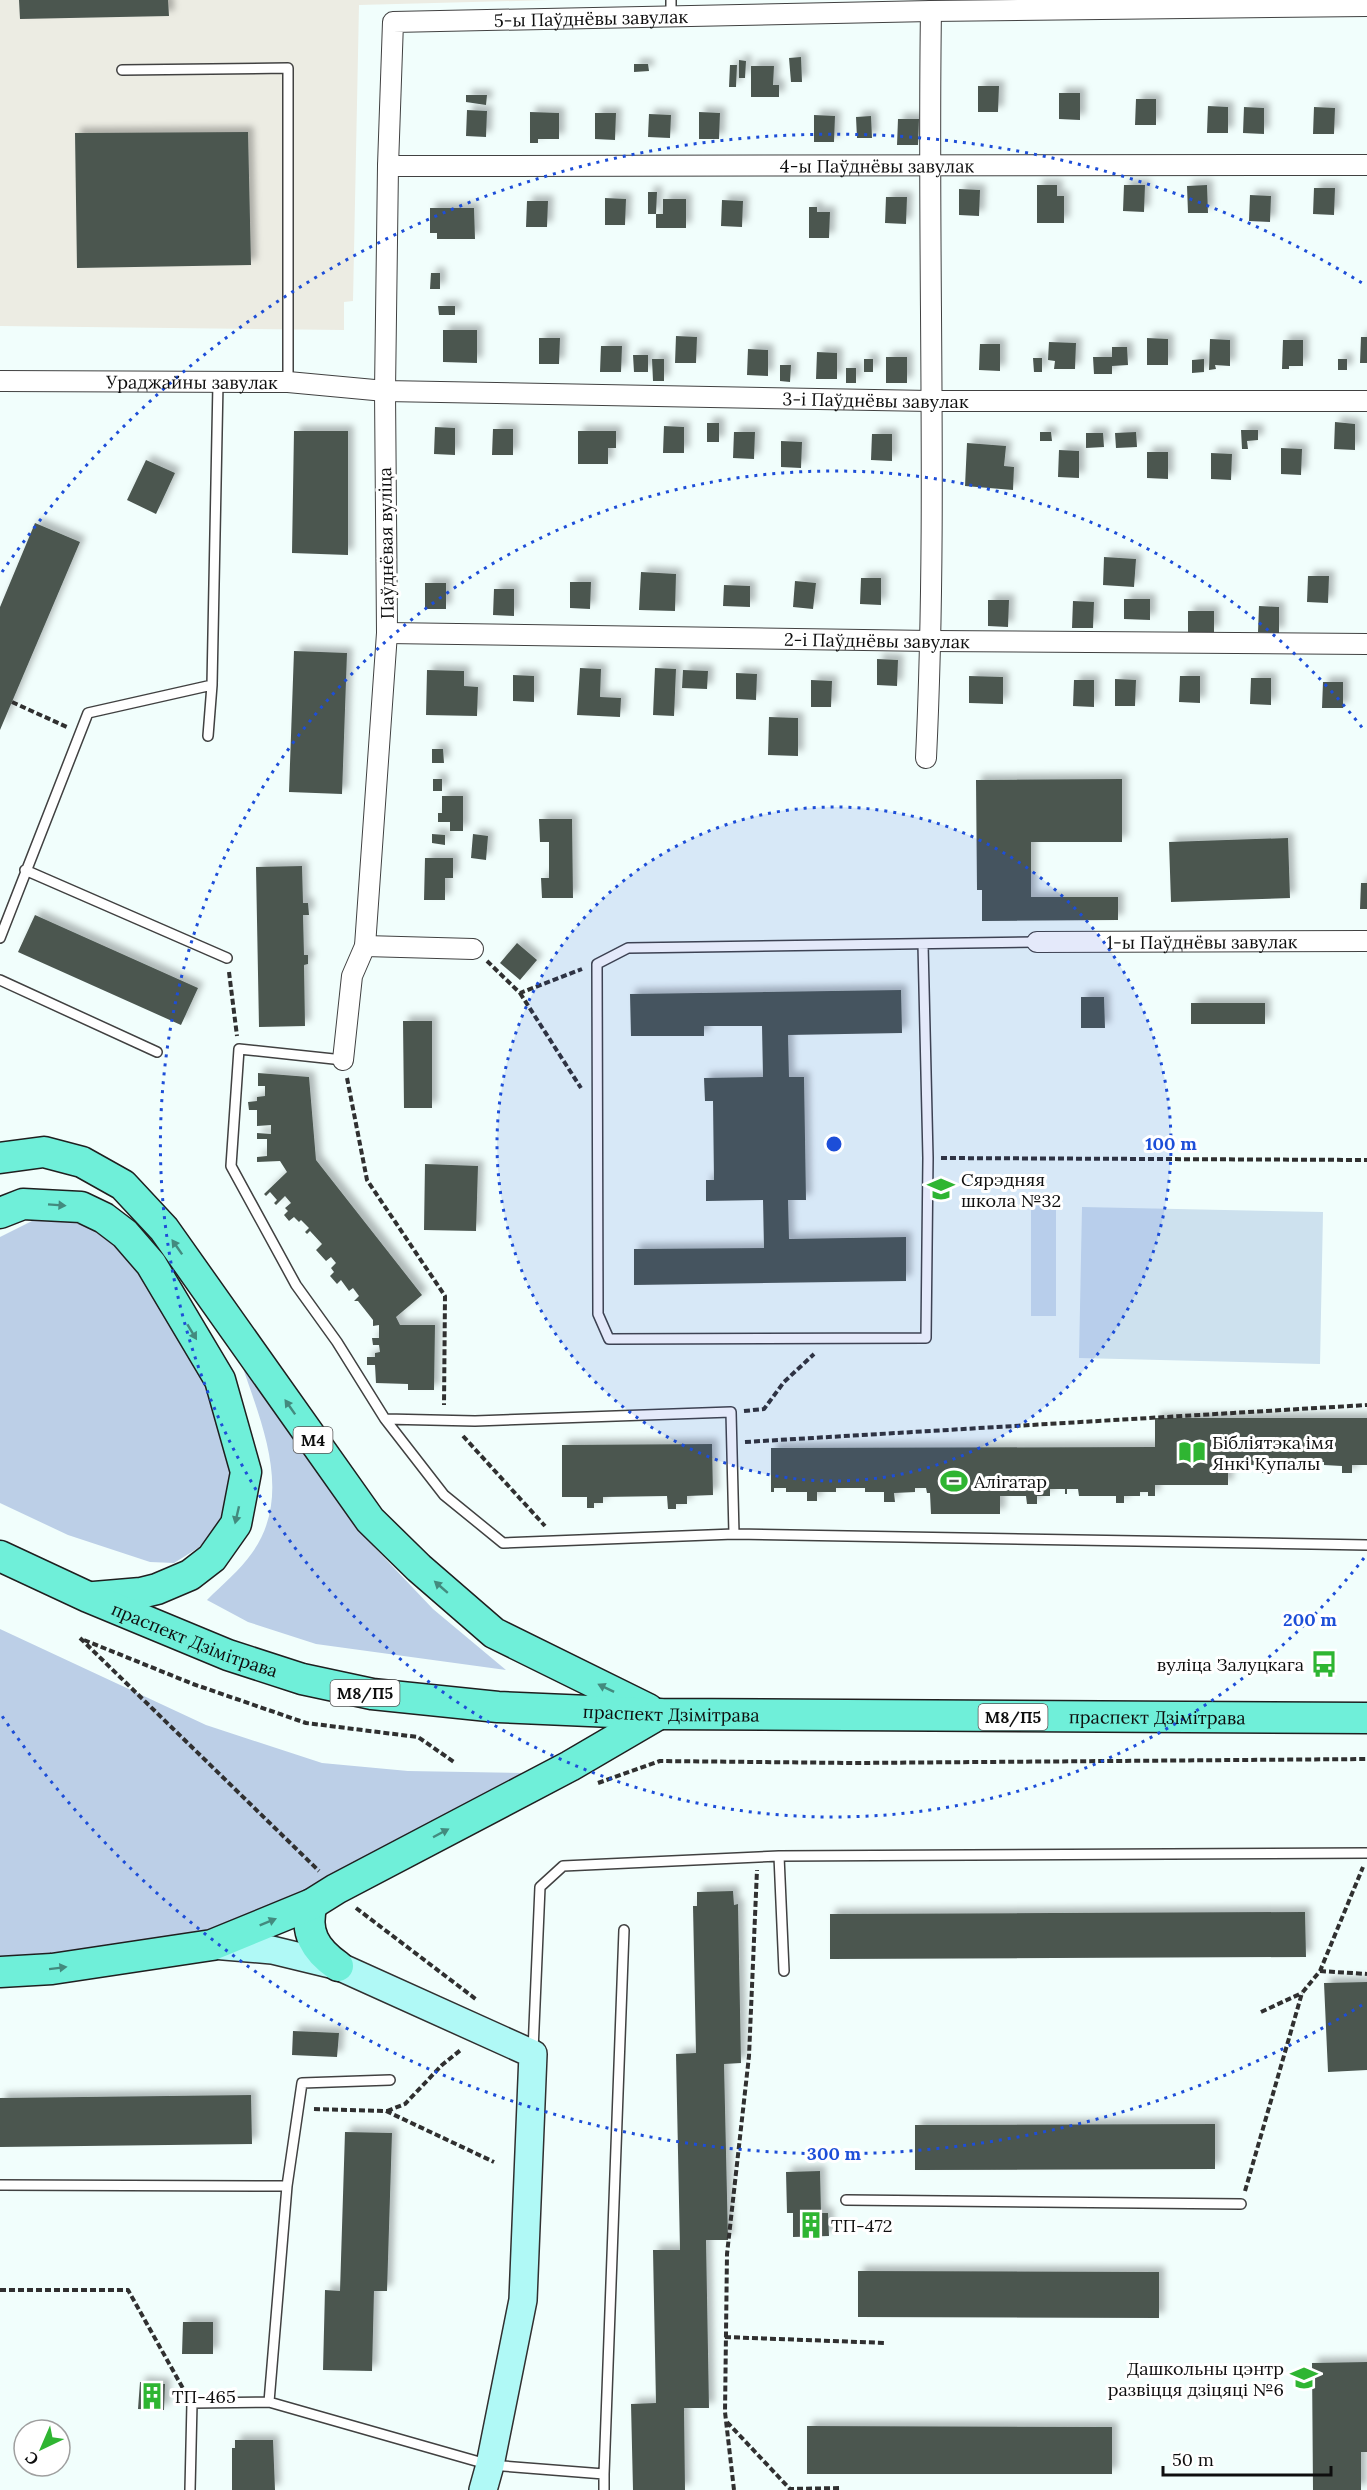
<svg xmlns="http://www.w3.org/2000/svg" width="1367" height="2490" font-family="Lora,serif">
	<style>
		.industrial { fill: #ecece3 }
		.green { fill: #bccfe7 }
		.pitch { fill: #cde1ee }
		.building { fill: #4b5650; filter: url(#shadow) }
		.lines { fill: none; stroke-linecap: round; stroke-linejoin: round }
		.lane-casing { stroke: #414141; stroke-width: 12 }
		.street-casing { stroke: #414141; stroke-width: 22 }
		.secondary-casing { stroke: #303030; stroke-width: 30 }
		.primary-casing { stroke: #1f1f1f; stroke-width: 33 }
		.path { stroke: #303030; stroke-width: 4; stroke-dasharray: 6 3; stroke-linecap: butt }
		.lane { stroke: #fff; stroke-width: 9 }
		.street { stroke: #fff; stroke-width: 20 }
		.secondary { stroke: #b0f9f6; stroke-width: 27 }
		.primary { stroke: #6fefd9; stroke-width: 30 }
		.oneway { fill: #438a7e }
		.ring { fill: none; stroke: #1d4ed8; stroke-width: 3; stroke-dasharray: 3 6 }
		.labels { text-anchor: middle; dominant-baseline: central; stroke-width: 6; stroke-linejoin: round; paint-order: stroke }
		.shield { fill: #fff; stroke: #565656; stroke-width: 1.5 }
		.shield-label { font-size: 16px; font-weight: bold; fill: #0e0e0e }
		.street-label { font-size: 18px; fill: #0e0e0e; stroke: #fff }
		.poi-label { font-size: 18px; fill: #0e0e0e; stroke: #fff; text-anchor: start }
		.centre { fill: #1d4ed8; stroke: #fff; stroke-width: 3 }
		.ring-label { font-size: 18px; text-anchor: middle; font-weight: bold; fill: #1d4ed8; stroke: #fff; stroke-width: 6; stroke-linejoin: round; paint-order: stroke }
	</style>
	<defs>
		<filter id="shadow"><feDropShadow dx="5.5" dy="-5.5" stdDeviation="3" flood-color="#0004"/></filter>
	</defs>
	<rect width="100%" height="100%" fill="#f1fefc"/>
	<path class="industrial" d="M0,0H552L359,5L353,301L344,302V330L0,326Z"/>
	<path class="green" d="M32,1221H71L104,1232L148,1277L230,1427L238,1473L220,1528L198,1548L174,1563L150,1562L68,1535L0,1503V1237Z
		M241,1362L356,1528L433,1609L506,1670L316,1644L248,1622L207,1600C222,1585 240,1570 252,1553C294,1494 261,1423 241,1362Z
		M0,1629L206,1725L322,1763L408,1771L528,1773L300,1896L203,1936L0,1963Z"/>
	<path class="pitch" d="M1031,1204H1056V1316H1031Z
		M1082,1207L1323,1212L1320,1364L1079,1358Z"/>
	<path class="building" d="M19,0H168L169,16L20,19Z
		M801,57L802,82H791L789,58Z
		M739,60L746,61L745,78H739Z
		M634,64H648L649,71L634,72Z
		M730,65H737L736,87H729Z
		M751,66H774L773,85H779V97H751Z
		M978,86H999L998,112H978Z
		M1059,93H1080V120L1059,119Z
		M466,95H487L486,105L466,102Z
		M1136,99H1156V125H1135Z
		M1208,106L1228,107V133H1207Z
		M1244,107L1264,108V134L1243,133Z
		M1314,107L1335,108L1334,134H1313Z
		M467,110L487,111L486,137L466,136Z
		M530,112L559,113V139H538V143H530Z
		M699,112L720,113L719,139H699Z
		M595,113H616L615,140L595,139Z
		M649,114L671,115L670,138L648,137Z
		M814,115L835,116L834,142H814Z
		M871,116L872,138H857L856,117Z
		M898,119H919L918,145H897Z
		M248,132L251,265L77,268L75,133Z
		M1037,185H1057V196H1064V223H1037Z
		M1124,185H1145L1144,212L1123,211Z
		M1207,185L1208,213H1188L1187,186Z
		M1314,188H1335L1334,215L1313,214Z
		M959,189L980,190L979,216L959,215Z
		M648,192H657L656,214H663V199H686V228H656V214H648Z
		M1250,195L1271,196L1270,222L1249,221Z
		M886,197H907L906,224L885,223Z
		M605,198L626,199L625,225H605Z
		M722,200L743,201L742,227L721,226Z
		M527,201H548L547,227H526Z
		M809,207H817V212H830L829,238H809Z
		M430,208H474L475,239H437V233H430Z
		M431,273H440V289H430Z
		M438,306H455V315H439Z
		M443,330H477V363L443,362Z
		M676,336L697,337L696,363H675Z
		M1361,337H1367V363H1360Z
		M539,338H560L559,364H539Z
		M1147,338L1168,339V365H1147Z
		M1210,339L1230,340V366L1215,365L1216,369L1209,370Z
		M1283,340H1303V366H1289V369H1282Z
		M1049,342L1076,343L1075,369H1054L1055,361L1048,360Z
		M980,344H1000V371L979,370Z
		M601,346H622L621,372H600Z
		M1112,347H1127L1128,365L1112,366V374H1094L1093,357H1112Z
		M748,349L768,350V376L747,375Z
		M817,352L837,353V379H816Z
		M633,355H648V372H634Z
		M886,357H907V383H886Z
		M1033,358H1042V372H1034Z
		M652,359H664V381H653Z
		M864,359H873V372H864Z
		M1204,359V372L1192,373V360Z
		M1338,359H1347V370H1338Z
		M780,365H791L790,382L780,381Z
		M846,368H856V383H846Z
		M1335,422L1355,424V450L1334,449Z
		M707,423H719V442H707Z
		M664,426L684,427V453H663Z
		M435,427L455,428V455L434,454Z
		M493,429H513V455H492Z
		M1241,430H1258V440L1247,441L1248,449H1242Z
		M294,431H348V555L292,553Z
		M578,431H616V448H608V464H578Z
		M734,432H755L754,459L733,458Z
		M1040,432H1051L1052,441H1040Z
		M1136,432L1137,447L1116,448L1115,433Z
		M1086,433H1103L1104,447L1086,448Z
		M872,434H892V461L871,460Z
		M781,441L802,442L801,468L781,467Z
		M967,443L1006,446L1004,466L1014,467L1013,490L965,486Z
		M1281,448L1302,449L1301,475L1281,474Z
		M1059,450L1079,451V478L1058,477Z
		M1147,452H1168V479L1147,478Z
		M1211,453L1232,454L1231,480L1211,479Z
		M146,460L175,473L156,514L127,500Z
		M35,523L80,542L0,730V607Z
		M1104,557L1136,559L1134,587L1103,585Z
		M641,572L676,574L675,611L639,610Z
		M1308,576H1329L1328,603L1307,602Z
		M861,578H881V605L860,604Z
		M795,581L816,583L813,609L793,607Z
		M570,582H591L590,609L570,608Z
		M425,583H446V609H425Z
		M724,585L750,586V607L723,606Z
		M494,589H514V616L493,615Z
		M1124,599H1150V620L1124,619Z
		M988,600H1009L1008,627L988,626Z
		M1073,601L1094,602L1093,628H1072Z
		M1259,606L1279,607V633L1258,632Z
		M1188,611H1214V632H1188Z
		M294,651L347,653L342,794L289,792Z
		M877,659L898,660L897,686L877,685Z
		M580,668L601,669L600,697L621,698L620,717L577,715Z
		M655,668L676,669L674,716L653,715Z
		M427,670L464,671V686L478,687L477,716L426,715Z
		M683,670L708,671L707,689L682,688Z
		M736,673L757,674L756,700L736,699Z
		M513,675L534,676V702L513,701Z
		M969,676L1003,677V704L969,703Z
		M1180,676H1200V703L1179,702Z
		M1251,678H1271V705L1250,704Z
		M1115,679L1136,680L1135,706H1115Z
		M811,680L832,681L831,707H811Z
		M1074,680H1094V707L1073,706Z
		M1323,682H1343V708H1322Z
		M769,717L798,718V756L768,755Z
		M432,749H443L444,763H432Z
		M433,779H442V791H433Z
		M1122,779V842H1031V897H1118V920L982,921V890H977L976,780Z
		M442,796H463V831H450V822H438V813H442Z
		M539,819H572L573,898H542L541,878H549V842H540Z
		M432,834L445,835V845L432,843Z
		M473,834L488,836L486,860L471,858Z
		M1288,838L1290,898L1171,902L1169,842Z
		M425,858H453V878H445V900H424Z
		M302,866L303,903H308L309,915H303L304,955H308V964L304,965L305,1026L259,1027L256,867Z
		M1361,883H1367V909H1360Z
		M35,915L198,988L181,1025L18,952Z
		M517,943L537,960L520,980L500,963Z
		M901,990L902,1033L788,1035L789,1077H804L806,1200H788L789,1239L906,1237V1281L634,1285V1249L764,1248L763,1200L706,1201V1180H714L713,1101H705L704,1078L763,1077L762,1026H704V1036H631L630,994Z
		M1081,997H1104L1105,1028H1081Z
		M1191,1003H1265V1024H1191Z
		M403,1021H432V1108H404Z
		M258,1073L309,1077L316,1160L422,1295L396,1317L400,1325H435L434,1390H408V1384L376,1383L375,1365H367V1357H375V1353L380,1352L379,1345H373L372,1338H379V1325L373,1326V1320L358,1301H354L359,1296L353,1288L349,1291L341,1280L337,1284L330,1276L334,1272L331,1268L336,1263L331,1257L326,1261L316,1250L322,1244L310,1231L307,1234L305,1232L309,1228L301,1220L299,1222L294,1217L289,1221L284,1215L288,1211L285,1208L291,1203L285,1196L276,1205L274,1203L277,1200L270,1192L266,1196L264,1194L287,1172L280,1161L257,1162V1157L267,1156V1139H257V1133L271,1134V1125L257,1126V1110H249L248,1102L257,1101V1097L265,1096V1086H258Z
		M425,1164L478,1166L476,1231L424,1230Z
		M1155,1418H1367V1465H1352V1473H1342V1466L1324,1465V1462H1294V1465H1272V1473H1262V1465H1244L1243,1460H1233V1465H1228V1485H1155V1496H1148V1492H1140V1496H1124V1503H1116V1496H1079L1078,1489H1067V1494H1065V1489H1050V1496H1037V1504H1027L1026,1496H1000V1514H931L930,1493H927L926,1488H915V1492L894,1493L895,1502H884V1492H865V1488H836V1492H817V1501H807V1492H786V1488H774V1492H771V1448L1155,1447Z
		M712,1444L713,1495L687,1496V1504H676V1509H668L667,1496L603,1497V1503H594V1508H587V1497H562V1445Z
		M733,1891L734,1905L738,1904L741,2063L724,2064L728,2240H706L709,2408H684L685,2490H633L631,2404L656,2403L653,2250H680L676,2054L696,2053L693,1906H697V1892Z
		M1305,1912L1306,1957L830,1959V1914Z
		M1367,1982V2070L1328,2072L1324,1983Z
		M293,2031L339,2033L337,2057L292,2055Z
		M251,2095L252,2144L0,2147V2098Z
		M1215,2124V2169L915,2170V2125Z
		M345,2132L392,2133L387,2291H374L372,2371L323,2370L325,2290L340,2291Z
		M820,2171L821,2213H828L829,2236L793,2237V2213H787L786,2172Z
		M858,2271L1159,2272V2318L858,2317Z
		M183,2322H213V2354H182Z
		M1367,2362V2452H1361V2490H1313L1312,2363Z
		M140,2382L165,2384L164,2410L138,2409Z
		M807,2426L1112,2427V2474H807Z
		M235,2440H273L275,2490H232V2448H235Z"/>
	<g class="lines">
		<defs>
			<path id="lane" d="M671,0V17
				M122,70L288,68V382
				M208,736L212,685
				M25,870L227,958
				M0,938L88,713L212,685L218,383
				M923,944L928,1158L926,1338L609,1339L598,1314L597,964L628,948L1037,942
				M0,980L157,1052
				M343,1060L239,1049L231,1166L296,1285L337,1342L385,1419L475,1421L731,1412L734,1534L1367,1545
				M385,1419L444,1495L503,1543L734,1534
				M779,1856L784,1971
				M533,2051L540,1887L563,1866L779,1856L1367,1853
				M0,2185L287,2186
				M846,2200L1241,2204
				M269,2402L287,2186L302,2083L390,2080
				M604,2474V2490
				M190,2490L192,2403L269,2402L490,2465L604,2474L624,1930"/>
			<g id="street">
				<path id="s1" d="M388,166L1367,165"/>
				<path id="s2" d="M0,381L288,382L385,391L930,401H1367"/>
				<path id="s3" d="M387,633L931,641L1367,644"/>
				<path d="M926,758C938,509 927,260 931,11"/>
				<path id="s4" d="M1037,942L1367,941"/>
				<path d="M365,946L473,949"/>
				<path id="s5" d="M343,1060L352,976L365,946L387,633L385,391L388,166L393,22L931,11L1367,6"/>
			</g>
			<path id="secondary" d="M212,1945L272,1950L338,1966L533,2054L523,2300L490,2465L483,2490"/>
			<g id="primary">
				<path d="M0,1158L44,1152L82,1162L123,1185L164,1229L370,1520L419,1568L494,1633L648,1709"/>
				<path d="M0,1213L23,1204L81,1207L104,1218L125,1234L151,1264L220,1380L246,1472L236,1524L212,1558L190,1575L157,1589L141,1593L94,1597"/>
				<path id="s6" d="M0,1556L88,1597L228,1655L302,1679L372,1694L498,1707L659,1714L1367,1718"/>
				<path d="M312,1904C304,1932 315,1950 338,1966"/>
				<path d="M0,1972L52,1969L212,1945L312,1904L336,1889L570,1766L659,1714"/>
			</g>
		</defs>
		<use href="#lane" class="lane-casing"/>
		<use href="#street" class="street-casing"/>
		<use href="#secondary" class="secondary-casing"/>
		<use href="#primary" class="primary-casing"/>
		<path class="path" d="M12,702L69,728
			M487,961L520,993L582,969
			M229,972L237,1036
			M520,993L581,1088
			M347,1078L367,1180L445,1296L444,1405
			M941,1158L1367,1160
			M744,1411L764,1409L784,1382L814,1354
			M463,1436L545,1526
			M745,1442L1367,1405
			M80,1638L319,1871
			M84,1640L193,1684L306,1723L418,1737L454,1762
			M598,1783L660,1761L855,1763L1367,1759
			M356,1908L477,2000
			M1320,1971L1367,1974
			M1261,2012L1302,1993
			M314,2109L386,2111L494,2162
			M387,2111L405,2104L442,2065L462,2049
			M1245,2191L1302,1993L1320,1971L1363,1867
			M0,2290H128L185,2392
			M725,2337L886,2343
			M727,2422L790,2489L841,2488
			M734,2490L725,2412L727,2254L749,2056L757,1870"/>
		<use href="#lane" class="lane"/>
		<use href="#street" class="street"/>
		<use href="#secondary" class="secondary"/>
		<use href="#primary" class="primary"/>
	</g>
	<defs><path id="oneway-solid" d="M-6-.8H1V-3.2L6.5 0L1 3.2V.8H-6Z" transform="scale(1.5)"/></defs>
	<g class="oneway">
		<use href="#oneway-solid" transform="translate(57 1205) rotate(4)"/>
		<use href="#oneway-solid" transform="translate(177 1247) rotate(-125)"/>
		<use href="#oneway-solid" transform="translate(192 1332) rotate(59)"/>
		<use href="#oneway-solid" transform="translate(290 1407) rotate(-125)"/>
		<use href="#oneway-solid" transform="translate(237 1515) rotate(103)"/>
		<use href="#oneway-solid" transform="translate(441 1587) rotate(-139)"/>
		<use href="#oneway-solid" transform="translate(606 1688) rotate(-154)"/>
		<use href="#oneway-solid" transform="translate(441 1833) rotate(-28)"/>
		<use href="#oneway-solid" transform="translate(268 1922) rotate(-22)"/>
		<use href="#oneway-solid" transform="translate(58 1968) rotate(-7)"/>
	</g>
	<circle cx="834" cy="1144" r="337" fill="#1d4ed8" fill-opacity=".12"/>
	<g class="ring">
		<circle cx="834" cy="1144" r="337"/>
		<path d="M1364 1558A673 673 0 1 1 1364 730"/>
		<path d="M1362 2005A1010 1010 0 0 1 2 1716M2 572A1010 1010 0 0 1 1362 283"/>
	</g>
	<defs>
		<symbol id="school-bare" viewBox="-9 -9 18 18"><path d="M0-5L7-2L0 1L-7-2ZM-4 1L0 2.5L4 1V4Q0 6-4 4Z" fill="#2fb532" stroke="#fff" stroke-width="2.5" paint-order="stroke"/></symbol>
		<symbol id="library-bare" viewBox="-9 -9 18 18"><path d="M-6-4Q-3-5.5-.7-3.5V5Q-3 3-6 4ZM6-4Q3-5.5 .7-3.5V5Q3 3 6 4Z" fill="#2fb532" stroke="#fff" stroke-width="2.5" paint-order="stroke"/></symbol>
		<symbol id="stadium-bare" viewBox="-9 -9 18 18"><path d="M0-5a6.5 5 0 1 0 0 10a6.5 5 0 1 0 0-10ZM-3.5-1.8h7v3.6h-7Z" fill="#2fb532" stroke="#fff" stroke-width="2.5" paint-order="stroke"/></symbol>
		<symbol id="bus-bare" viewBox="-9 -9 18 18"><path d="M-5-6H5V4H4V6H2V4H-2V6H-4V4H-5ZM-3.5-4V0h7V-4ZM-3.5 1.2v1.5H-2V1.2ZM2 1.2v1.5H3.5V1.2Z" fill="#2fb532" stroke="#fff" stroke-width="2.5" paint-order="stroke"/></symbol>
		<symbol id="building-bare" viewBox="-9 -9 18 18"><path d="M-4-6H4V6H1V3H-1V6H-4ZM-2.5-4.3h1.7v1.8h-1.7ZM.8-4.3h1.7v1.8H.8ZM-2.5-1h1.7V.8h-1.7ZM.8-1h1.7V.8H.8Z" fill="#2fb532" stroke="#fff" stroke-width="2.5" paint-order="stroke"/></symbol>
	</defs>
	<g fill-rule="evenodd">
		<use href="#school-bare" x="922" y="1170" width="38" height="38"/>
		<use href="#library-bare" x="1173" y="1433" width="38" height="38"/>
		<use href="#stadium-bare" x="935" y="1462" width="38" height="38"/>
		<use href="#bus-bare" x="1305" y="1645" width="38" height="38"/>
		<use href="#building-bare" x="792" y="2206" width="38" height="38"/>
		<use href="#school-bare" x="1285" y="2359" width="38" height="38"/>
		<use href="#building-bare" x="133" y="2377" width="38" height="38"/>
	</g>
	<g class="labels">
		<g class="shield">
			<rect x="293.5" y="1427" width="39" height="26" rx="4.5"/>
			<rect x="330.5" y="1680" width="69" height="26" rx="4.5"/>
			<rect x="978.5" y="1704" width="69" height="26" rx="4.5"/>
		</g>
		<g class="shield-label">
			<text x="313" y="1440">М4</text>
			<text x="365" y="1693">М8/П5</text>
			<text x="1013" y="1717">М8/П5</text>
		</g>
		<g class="street-label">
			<text stroke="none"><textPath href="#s5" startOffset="1240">5-ы Паўднёвы завулак</textPath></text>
			<text stroke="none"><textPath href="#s1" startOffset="489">4-ы Паўднёвы завулак</textPath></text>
			<text stroke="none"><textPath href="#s2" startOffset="192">Ураджайны завулак</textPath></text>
			<text stroke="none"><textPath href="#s2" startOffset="876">3-і Паўднёвы завулак</textPath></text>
			<text transform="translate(386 543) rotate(-91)">Паўднёвая вуліца</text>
			<text stroke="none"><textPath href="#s3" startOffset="490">2-і Паўднёвы завулак</textPath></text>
			<text stroke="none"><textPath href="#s4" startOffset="165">1-ы Паўднёвы завулак</textPath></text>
			<text stroke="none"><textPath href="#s6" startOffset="212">праспект Дзімітрава</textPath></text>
			<text stroke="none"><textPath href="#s6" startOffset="698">праспект Дзімітрава</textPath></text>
			<text stroke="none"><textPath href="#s6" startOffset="1184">праспект Дзімітрава</textPath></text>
		</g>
		<g class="poi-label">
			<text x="961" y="1179">Сярэдняя<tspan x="961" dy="21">школа №32</tspan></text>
			<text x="1212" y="1442">Бібліятэка імя<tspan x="1212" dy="21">Янкі Купалы</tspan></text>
			<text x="974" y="1481">Алігатар</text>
			<text x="1304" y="1664" text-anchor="end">вуліца Залуцкага</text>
			<text x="831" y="2225">ТП-472</text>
			<text x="1284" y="2368" text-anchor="end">Дашкольны цэнтр<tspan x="1284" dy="21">развіцця дзіцяці №6</tspan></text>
			<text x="172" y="2396">ТП-465</text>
		</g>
	</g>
	<circle cx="834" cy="1144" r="9" class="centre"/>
	<g class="ring-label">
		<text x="1171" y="1150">100 m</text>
		<text x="1310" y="1626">200 m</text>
		<text x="834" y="2160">300 m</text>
	</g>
	<g transform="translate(42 2448) rotate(224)"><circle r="28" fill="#ffffff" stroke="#9f9f9f" stroke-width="1.5"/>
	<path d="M0-4.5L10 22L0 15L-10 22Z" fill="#2fb532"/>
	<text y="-9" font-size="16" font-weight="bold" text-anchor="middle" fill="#0e0e0e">С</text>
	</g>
	<path d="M1163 2466v9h168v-9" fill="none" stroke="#0e0e0e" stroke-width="3"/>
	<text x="1172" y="2466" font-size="18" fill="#0e0e0e" stroke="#ffffff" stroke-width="4.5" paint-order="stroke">50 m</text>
</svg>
